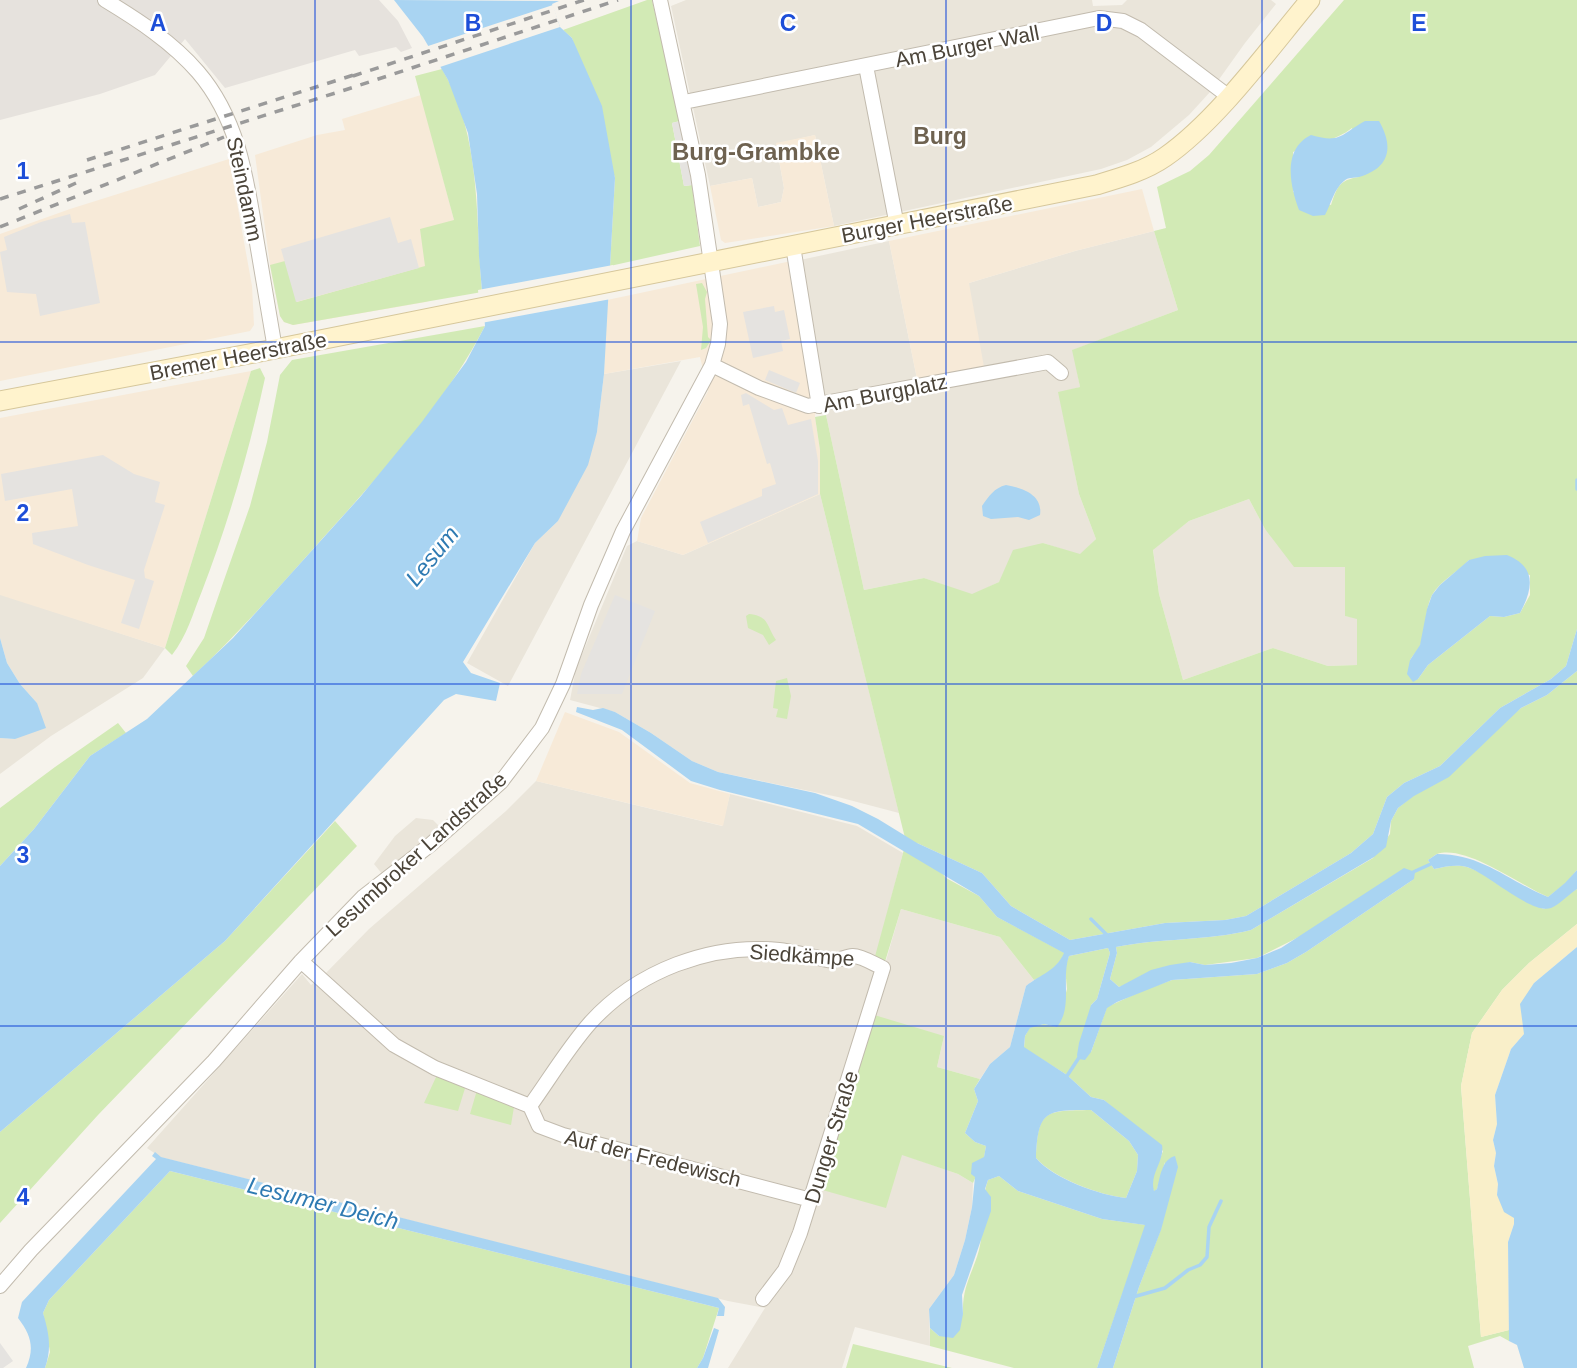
<svg xmlns="http://www.w3.org/2000/svg" width="1577" height="1368" font-family="Arial,sans-serif">
	<style>
		.residential { fill: #eae5da }
		.commercial { fill: #f7ead8 }
		.industrial { fill: #e6e2dd }
		.green { fill: #d2eab5; fill-rule: evenodd }
		.sand { fill: #f9efc9 }
		.parking { fill: #e5e3e0 }
		.water { fill: #a9d4f2; fill-rule: evenodd }
		.pier { fill: #f6f3ec }
		.lines { fill: none; stroke-linecap: round; stroke-linejoin: round }
		.stream { stroke: #a9d4f2; stroke-width: 3.5 }
		.minor-casing { stroke: #c2bbae; stroke-width: 16 }
		.secondary-casing { stroke: #d6c79b; stroke-width: 21 }
		.minor { stroke: #fff; stroke-width: 14 }
		.secondary { stroke: #fff3cd; stroke-width: 19 }
		.rail { stroke: #9a9a9a; stroke-width: 3.5; stroke-dasharray: 9 9; stroke-linecap: butt }
		.grid { fill: none; stroke: #1d4ed8; stroke-width: 2; stroke-opacity: 0.55 }
		.labels { text-anchor: middle; dominant-baseline: central; stroke-width: 5; stroke-linejoin: round; paint-order: stroke }
		.street-label { font-size: 21px; fill: #4b4439; stroke: #fff }
		.neighbourhood-label { font-size: 23px; font-weight: bold; fill: #6e6250; stroke: #fff }
		.water-label { font-size: 23px; font-style: italic; fill: #2e7ab2; stroke: #fff }
		.quarter-label { font-size: 24px; font-weight: bold; fill: #6e6250; stroke: #fff }
		.grid-label { font-size: 23px; text-anchor: middle; font-weight: bold; fill: #1d4ed8; stroke: #fff; stroke-width: 5; stroke-linejoin: round; paint-order: stroke }
	</style>
	<rect width="100%" height="100%" fill="#f6f3ec"/>
	<path class="residential" d="M686,0H1092L1093,6L1122,5L1127,0H1271L1276,4L1245,43L1210,92L1189,115L1151,147L1127,160L1101,169L834,226L815,135L776,144L784,188L781,202L758,207L752,178L710,186L671,6Z
		M1154,231L1178,310L1073,350L1080,387L1059,393L1079,494L1096,539L1080,555L1043,543L999,582L972,595L924,578L864,590L826,415L800,260L889,241L917,379L969,283L1075,251Z
		M681,361L508,686L467,663L535,543L558,521L597,432L604,374Z
		M820,494L899,813L838,797L718,772L692,761L651,733L615,712L570,700L576,669L627,546L637,541L683,555Z
		M1249,499L1265,529L1345,566V616L1357,618V665L1328,666L1273,648L1183,680L1159,594L1153,549L1189,521Z
		M0,594L165,648L143,678L51,736L0,774V738L15,739L37,703L20,684L7,663L0,638Z
		M536,781L722,826L730,794L857,826L903,853L875,960L885,964L901,909L1000,937L1034,980L1026,986L1010,1047L990,1064L980,1079L937,1067L944,1036L901,1154L958,1174L973,1183L972,1207L965,1240L954,1275L929,1309L930,1346L855,1327L842,1368H728L765,1308L728,1301L160,1157L147,1148L302,974L311,985L324,975L369,929L506,811Z
		M416,818L433,820L442,829L383,875L374,864L395,836Z"/>
	<path class="commercial" d="M421,95L454,220L431,300L426,302L293,325L284,322L280,316L270,265L255,155L317,135L345,130L342,119Z
		M815,135L834,226L725,243L721,240L710,186L752,178L758,207L781,202L784,188L776,143Z
		M229,159L252,286L254,325L250,331L0,381V234L70,209Z
		M1142,189L1154,231L1075,251L969,283L984,367L917,379L889,241Z
		M796,260L816,404L815,417L820,450V494L683,555L637,541L641,518L708,391L700,357L604,374L607,300Z
		M251,371L165,648L0,595V418Z
		M565,712L619,732L690,783L730,794L723,826L536,781Z"/>
	<path class="industrial" d="M0,0H379L398,21L412,48L401,52L396,47L359,56L355,50L225,88L185,39L155,75L100,94L0,120Z"/>
	<path class="green" d="M647,0H652L680,121L672,123L684,186L692,185L700,246L610,266L615,178L572,38L563,30Z
		M1344,0H1577V629L1566,666L1551,679L1500,708L1440,766L1404,783L1387,797L1373,834L1351,853L1246,916L1225,920L1165,923L1070,940L1011,906L982,873L917,843L946,878L979,896L997,917L1065,953C1057,967 1049,974 1034,980L1000,937L901,909L884,965L874,960L906,842L820,494V450L815,417L826,415L864,590L924,578L972,594L999,582L1013,550L1043,543L1080,554L1096,539L1079,494L1058,392L1080,387L1072,350L1178,310L1154,231L1166,228L1157,187L1190,171L1209,155ZM1352,128L1359,177C1339,180 1337,187 1331,205L1293,192V152C1313,144 1336,141 1352,128ZM1249,499L1265,529L1294,567H1345V616L1357,619V665L1328,666L1273,648L1183,680L1159,594L1153,550L1189,521ZM1469,560L1530,575V595L1520,613L1504,617L1490,616L1428,665L1418,679L1410,660C1413,655 1418,650 1420,646C1427,630 1424,611 1432,595C1441,580 1457,573 1469,560Z
		M442,69C482,137 475,216 482,292L293,325L284,322L280,316L270,265L285,261L297,302L425,266L420,229L454,220L415,76Z
		M702,283L707,292L705,299L708,337L711,340L706,348L701,350L703,327L696,284Z
		M485,326C444,405 381,474 322,539C280,586 239,633 193,676L186,666L204,638L224,580L250,506L267,442L280,375L292,360Z
		M260,368L265,378C249,451 229,521 202,591C193,613 187,636 172,655L165,648L251,371Z
		M749,614C769,616 766,625 776,640L769,645L763,635L748,628L746,616Z
		M1577,671V870L1566,883L1548,897C1521,886 1466,844 1437,854C1436,854 1429,860 1428,860L1434,869C1444,867 1456,864 1467,867C1492,875 1517,899 1544,909L1577,889V924L1529,963L1502,990L1472,1033L1461,1086L1481,1337L1509,1330V1341L1500,1336L1468,1346L1474,1368H1113L1139,1287L1161,1229L1165,1162L1157,1189L1154,1192L1151,1182L1163,1151L1104,1100L1091,1097L1067,1075L1024,1048L1025,1036L1030,1027L1044,1024L1057,1027L1067,989L1065,967L1069,956L1108,948L1110,953L1097,999L1091,1005V1052L1107,1007L1144,990L1172,980L1257,974L1287,963L1306,952L1414,879L1257,958L1205,965L1190,962L1119,987L1110,979L1117,953L1116,947C1160,938 1207,941 1251,930L1373,858L1390,834L1391,821L1398,808L1521,708L1547,695Z
		M787,678L791,696L787,719L776,717L778,709L773,708L776,681Z
		M118,723L126,733L90,756L34,829L0,866V808L55,767Z
		M335,821L357,846L98,1115L0,1223V1132L225,941Z
		M871,1014L944,1036L937,1067L980,1079L974,1089L978,1101L965,1133L975,1142L986,1146L984,1158L973,1183L958,1174L902,1155L886,1208L819,1189Z
		M437,1075L466,1085L458,1111L424,1103Z
		M477,1090L514,1107L511,1125L470,1114Z
		M1091,1110L1129,1141L1138,1155L1137,1171L1126,1198C1099,1195 1055,1179 1036,1158C1038,1109 1045,1111 1091,1110Z
		M170,1171L719,1308L703,1358L697,1368H45L50,1352L43,1313L49,1300Z
		M999,1176L1018,1191L1102,1219L1146,1225L1097,1368H1014L930,1346V1328L939,1336L963,1314C962,1286 972,1275 979,1250C985,1228 980,1202 988,1180Z
		M853,1344L952,1368H846Z"/>
	<path class="sand" d="M1577,924V947L1534,983L1524,1034L1511,1049L1495,1095L1497,1124L1493,1140L1496,1153L1494,1166L1498,1184L1497,1195L1514,1218V1224L1508,1242L1509,1330L1481,1337L1461,1086L1472,1033L1502,990L1529,963Z"/>
	<path class="parking" d="M680,121L692,185L684,186L672,123Z
		M70,214L72,223L85,222L100,303L40,316L36,294L7,292L0,252L7,250L4,237L41,222Z
		M390,217L398,243L411,239L419,268L296,302L281,249Z
		M774,306L775,312L784,310L790,339L781,341L783,351L753,358L743,312Z
		M769,370L800,383L796,393L765,380Z
		M746,393L774,410L782,408L788,425L811,419L818,461V494L708,543L700,522L762,496V489L776,484L770,463L767,464L749,404L743,406L741,395Z
		M103,455L134,474L160,482L155,502L165,505L144,570L145,578L154,581L139,629L121,623L135,580L88,565L33,544L32,533L78,526L72,489L5,501L1,474Z
		M615,595L655,611L622,694H577L581,674Z
		M0,1343L13,1361L3,1368H0Z"/>
	<path class="water" d="M394,0L559,1L552,4L560,27L572,38L602,106L615,178L604,374L597,432L588,465L558,521L535,543L463,662L471,673L500,683L496,701L456,694L444,700L225,941L0,1132V866L34,829L90,756L147,719L233,638L361,496L421,423L466,362L485,326L479,256L477,194L468,133L448,80L423,37Z
		M1365,121H1379C1394,147 1390,168 1359,177C1354,178 1348,177 1344,181C1334,189 1331,204 1325,215L1313,216L1299,210C1290,186 1282,149 1311,135C1341,144 1341,134 1365,121Z
		M1006,485C1023,488 1043,495 1040,515L1029,520L1018,517L991,519L983,516L982,506C989,496 994,488 1006,485Z
		M1507,555C1537,567 1533,589 1520,613L1504,617L1490,616L1428,665L1418,679L1413,682L1407,674L1410,660L1420,645L1427,609L1432,595L1440,585L1469,560L1485,556Z
		M1577,629V671L1547,695L1521,708L1449,777L1414,796L1398,808L1391,821L1386,847L1374,857L1251,930C1207,941 1160,938 1116,947L1117,953L1110,979L1119,987L1151,970L1170,965L1190,962L1205,965L1231,963L1257,958L1281,948L1404,868L1415,872L1414,879L1306,952L1287,963L1257,974L1172,980L1117,1002L1107,1008L1091,1052L1085,1060L1078,1059L1077,1055L1079,1043L1091,1005L1097,999L1110,953L1108,948L1069,956C1061,979 1073,1007 1057,1027L1044,1024L1030,1028L1025,1036L1024,1047L1067,1075L1091,1097L1104,1100L1162,1145C1165,1161 1149,1174 1154,1191L1157,1189C1160,1177 1162,1159 1175,1156L1178,1167L1161,1230L1139,1287L1113,1368H1097L1145,1225L1102,1219L1018,1191L999,1176L988,1180L985,1189L991,1197V1211L962,1295L963,1314L960,1330L953,1338L939,1336L930,1328L929,1309L954,1275L965,1240L972,1207L975,1177L971,1174L972,1163L984,1157L986,1146L975,1142L965,1133L978,1101L974,1089L990,1064L1010,1047L1026,986C1041,974 1056,971 1064,953L997,917L979,896L858,824L720,790L691,781L622,730L576,712L577,707L593,710L603,708L615,712L651,733L692,761L718,772L815,793L852,806L878,819L917,843L982,873L1011,906L1070,940L1165,923L1225,920L1246,916L1351,853L1373,834L1387,797L1404,783L1440,766L1500,708L1551,679L1566,666ZM1091,1110L1129,1141L1138,1155L1137,1171L1126,1198C1099,1195 1054,1179 1036,1158C1038,1110 1046,1110 1091,1110Z
		M0,638L7,663L20,684L37,703L46,728L15,739L0,738Z
		M1437,854C1483,854 1508,881 1548,897L1565,883L1577,870V889C1569,894 1559,905 1551,908C1532,915 1487,873 1467,867C1456,864 1444,867 1434,869L1428,860Z
		M1577,947V1368H1524L1517,1345L1509,1341L1508,1242L1514,1224V1218L1504,1212L1497,1195L1498,1184L1494,1166L1496,1153L1493,1140L1497,1124L1495,1095L1511,1049L1524,1034L1520,1004L1534,983Z
		M155,1152L161,1157L718,1298L725,1307L724,1316H717L719,1308L170,1171L49,1300L43,1313C49,1333 52,1348 45,1368H26C35,1348 31,1335 18,1318L22,1302L156,1159L152,1156Z
		M714,1328L719,1330L708,1368H697L703,1358Z"/>
	<path class="pier" d="M553,5L560,27L437,68L425,47Z
		M613,265L611,299L481,323L478,290Z"/>
	<g class="lines">
		<path class="stream" d="M1577,480V489
			M1411,873L1433,863
			M1091,919L1107,935
			M1065,1079L1080,1056
			M1133,1297L1165,1288L1188,1270L1200,1265L1207,1257L1209,1227L1221,1201"/>
		<defs>
			<path id="minor" d="M105,0C138,20 172,42 198,72C240,121 247,182 257,243C263,278 269,314 275,349
				M866,66L897,226
				M684,102L1099,18L1123,21L1141,30L1228,96
				M793,246L819,406
				M712,365L759,388L808,406L1048,362L1061,373
				M301,961L394,1045L435,1068L530,1106L539,1126L563,1135L811,1200
				M530,1106C550,1078 568,1048 590,1023C637,971 710,943 779,950C795,952 811,956 827,960C836,962 844,957 853,956C862,956 874,964 883,968L800,1233L785,1270L763,1299
				M0,1286L31,1250L214,1061L301,961L363,897L430,845L501,782L542,728L563,684L591,605L623,531L712,365L718,344L720,324L698,175L660,0"/>
			<path id="secondary" d="M0,401L275,349L1096,185C1120,178 1145,171 1165,157C1217,121 1269,49 1310,0"/>
		</defs>
		<use href="#minor" class="minor-casing"/>
		<use href="#secondary" class="secondary-casing"/>
		<use href="#minor" class="minor"/>
		<use href="#secondary" class="secondary"/>
		<path class="rail" d="M353,76L584,0
			M87,160L360,73
			M0,199L348,89L618,0
			M19,209L76,183
			M0,227L224,137"/>
	</g>
	<path class="grid" d="M315,0V1368M631,0V1368M946,0V1368M1262,0V1368M0,342H1577M0,684H1577M0,1026H1577"/>
	<g class="labels">
		<g class="street-label">
			<text transform="translate(967 46) rotate(-11)">Am Burger Wall</text>
			<text transform="translate(245 189) rotate(78)">Steindamm</text>
			<text transform="translate(927 219) rotate(-11)">Burger Heerstraße</text>
			<text transform="translate(238 356) rotate(-11)">Bremer Heerstraße</text>
			<text transform="translate(885 393) rotate(-11)">Am Burgplatz</text>
			<text transform="translate(416 854) rotate(-42)">Lesumbroker Landstraße</text>
			<text transform="translate(802 955) rotate(4)">Siedkämpe</text>
			<text transform="translate(831 1137) rotate(-73)">Dunger Straße</text>
			<text transform="translate(653 1158) rotate(14)">Auf der Fredewisch</text>
		</g>
		<g class="neighbourhood-label">
			<text x="940" y="136">Burg</text>
		</g>
		<g class="water-label">
			<text transform="translate(432 556) rotate(-51)">Lesum</text>
			<text transform="translate(323 1203) rotate(14)">Lesumer Deich</text>
		</g>
		<g class="quarter-label">
			<text x="756" y="151">Burg-Grambke</text>
		</g>
	</g>
	<g class="grid-label">
		<text x="158" y="31">A</text>
		<text x="473" y="31">B</text>
		<text x="788" y="31">C</text>
		<text x="1104" y="31">D</text>
		<text x="1419" y="31">E</text>
		<text x="23" y="179">1</text>
		<text x="23" y="521">2</text>
		<text x="23" y="863">3</text>
		<text x="23" y="1205">4</text>
	</g>
</svg>
